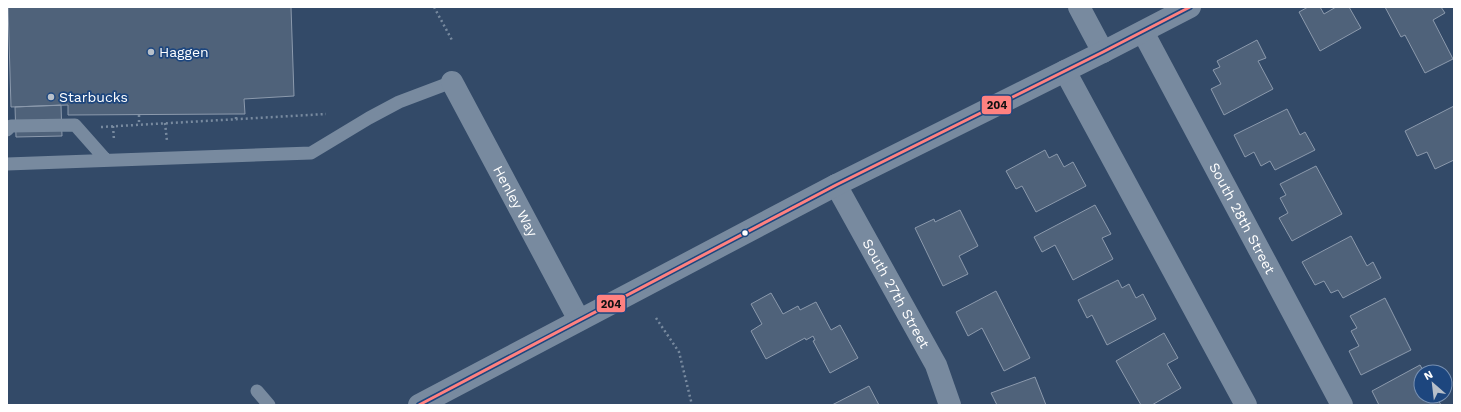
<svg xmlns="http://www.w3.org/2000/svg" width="1461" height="412" font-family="'Work Sans',sans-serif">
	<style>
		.building { fill: #4f627a; stroke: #8c9aad }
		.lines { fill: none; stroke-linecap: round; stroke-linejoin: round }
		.path { stroke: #788a9f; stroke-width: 2.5; stroke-dasharray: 2 3; stroke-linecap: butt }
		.service { stroke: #788a9f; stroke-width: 13 }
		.minor { stroke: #788a9f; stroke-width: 22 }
		.tertiary { stroke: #788a9f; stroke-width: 22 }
		.bus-1-casing { stroke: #1d467e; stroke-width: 6 }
		.bus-1 { stroke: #ff8180; stroke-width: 3 }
		.poi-dot { fill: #b8c0ca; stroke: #1d467e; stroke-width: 1.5 }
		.bus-dot { fill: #fff; stroke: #1d467e; stroke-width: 1.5 }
		.labels { text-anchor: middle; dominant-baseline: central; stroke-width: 3.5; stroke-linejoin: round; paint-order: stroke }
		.poi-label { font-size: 14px; fill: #fff; stroke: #1d467e; text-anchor: start }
		.street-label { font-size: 14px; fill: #fff; stroke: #1d467e }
		.line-badge { stroke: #1d467e; stroke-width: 1.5 }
		.pale-badge-label { font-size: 11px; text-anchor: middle; font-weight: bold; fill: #111 }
	</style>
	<rect width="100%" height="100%" fill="#334a68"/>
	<path class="building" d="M8,7H291L294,96L244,99L245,114H236L68,115V105L11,107Z
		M1308,7H1320L1324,14L1336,7H1349L1361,28L1320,51L1299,12Z
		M1385,7H1441L1445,13L1433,20L1453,59L1425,73L1405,35L1401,37Z
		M1257,40L1266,58L1258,61L1273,89L1224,115L1211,89L1221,84L1213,70L1220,67L1217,61Z
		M61,105L62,136L16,137L15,107Z
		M1454,106V160L1435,169L1427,152L1417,156L1405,131Z
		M1287,109L1300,135L1305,132L1315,150L1275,170L1270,161L1261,166L1254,152L1245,157L1234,135Z
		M1045,150L1049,158L1057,154L1064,167L1073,162L1086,186L1036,212L1022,186L1016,189L1006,171Z
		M1316,166L1342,214L1292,241L1279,218L1288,213L1280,198L1286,195L1280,184Z
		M1095,205L1111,234L1102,238L1113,259L1073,280L1055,245L1042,252L1034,237Z
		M960,210L978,246L959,256L968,274L943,286L915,228L934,219L935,222Z
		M1351,236L1367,266L1373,262L1381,278L1343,298L1338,290L1331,293L1324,281L1315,285L1302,262Z
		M1118,280L1122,288L1129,284L1136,298L1143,294L1156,319L1107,345L1092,315L1087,318L1078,300Z
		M996,291L1030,358L1004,371L982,328L968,336L956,312Z
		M771,293L783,314L798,306L800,310L816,302L831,330L840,325L858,358L830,373L813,341L815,340L813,336L806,340L805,338L766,359L751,331L762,324L751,304Z
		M1385,298L1411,350L1361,375L1349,351L1359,346L1351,331L1357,328L1350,316Z
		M1164,333L1178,358L1167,364L1181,388L1152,405H1141L1116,361Z
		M1420,365L1424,372H1421V396H1436L1441,405H1379L1372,391Z
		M1035,377L1046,405H997L991,393Z
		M869,386L879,405H832Z"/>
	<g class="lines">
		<path class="path" d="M434,7L453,42
			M139,115V125
			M236,119V114
			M165,123L167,141
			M113,126L114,140
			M101,127L326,114
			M656,318L679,352L692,405"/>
		<path class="service" d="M7,130L11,126L75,125L106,160
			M7,164L311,153L369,118L399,102L452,82
			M257,391L269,405"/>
		<g class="minor">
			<path d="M1079,7L1103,52"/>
			<path id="s1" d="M1143,32L1342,405"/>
			<path d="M1065,71L1246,405"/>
			<path id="s2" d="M452,82L579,320"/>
		</g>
		<g class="tertiary">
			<path id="s3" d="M836,185L936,365L950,405"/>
			<path d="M419,405L836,185L1103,52L1190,7"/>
		</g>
		<defs>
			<path id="bus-1" d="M419,405L836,185L1103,52L1190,7"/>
		</defs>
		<use href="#bus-1" class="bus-1-casing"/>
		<use href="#bus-1" class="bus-1"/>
	</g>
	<g class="poi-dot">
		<circle cx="151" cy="52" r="4"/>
		<circle cx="51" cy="97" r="4"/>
	</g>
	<circle class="bus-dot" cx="745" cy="233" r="3.5"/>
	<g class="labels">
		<g class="poi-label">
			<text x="159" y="52">Haggen</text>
			<text x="59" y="97">Starbucks</text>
		</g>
		<g class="street-label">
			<text stroke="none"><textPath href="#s2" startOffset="135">Henley Way</textPath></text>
			<text stroke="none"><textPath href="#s1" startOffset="211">South 28th Street</textPath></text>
			<text stroke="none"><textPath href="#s3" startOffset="124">South 27th Street</textPath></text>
		</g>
	</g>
	<g class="line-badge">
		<rect x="981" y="95" width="31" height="20" rx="4" fill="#ff8180"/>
		<rect x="596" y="294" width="30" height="19" rx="4" fill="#ff8180"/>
	</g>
	<g class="pale-badge-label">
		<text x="997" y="109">204</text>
		<text x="611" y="308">204</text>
	</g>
	<rect width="1461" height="412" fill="none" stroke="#ffffff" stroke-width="16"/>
	<g transform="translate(1433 384) rotate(332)"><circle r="19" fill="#1d467e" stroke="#7790b2"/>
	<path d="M0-3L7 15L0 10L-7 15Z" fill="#b8c0ca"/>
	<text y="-6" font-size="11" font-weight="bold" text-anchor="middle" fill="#ffffff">N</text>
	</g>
</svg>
